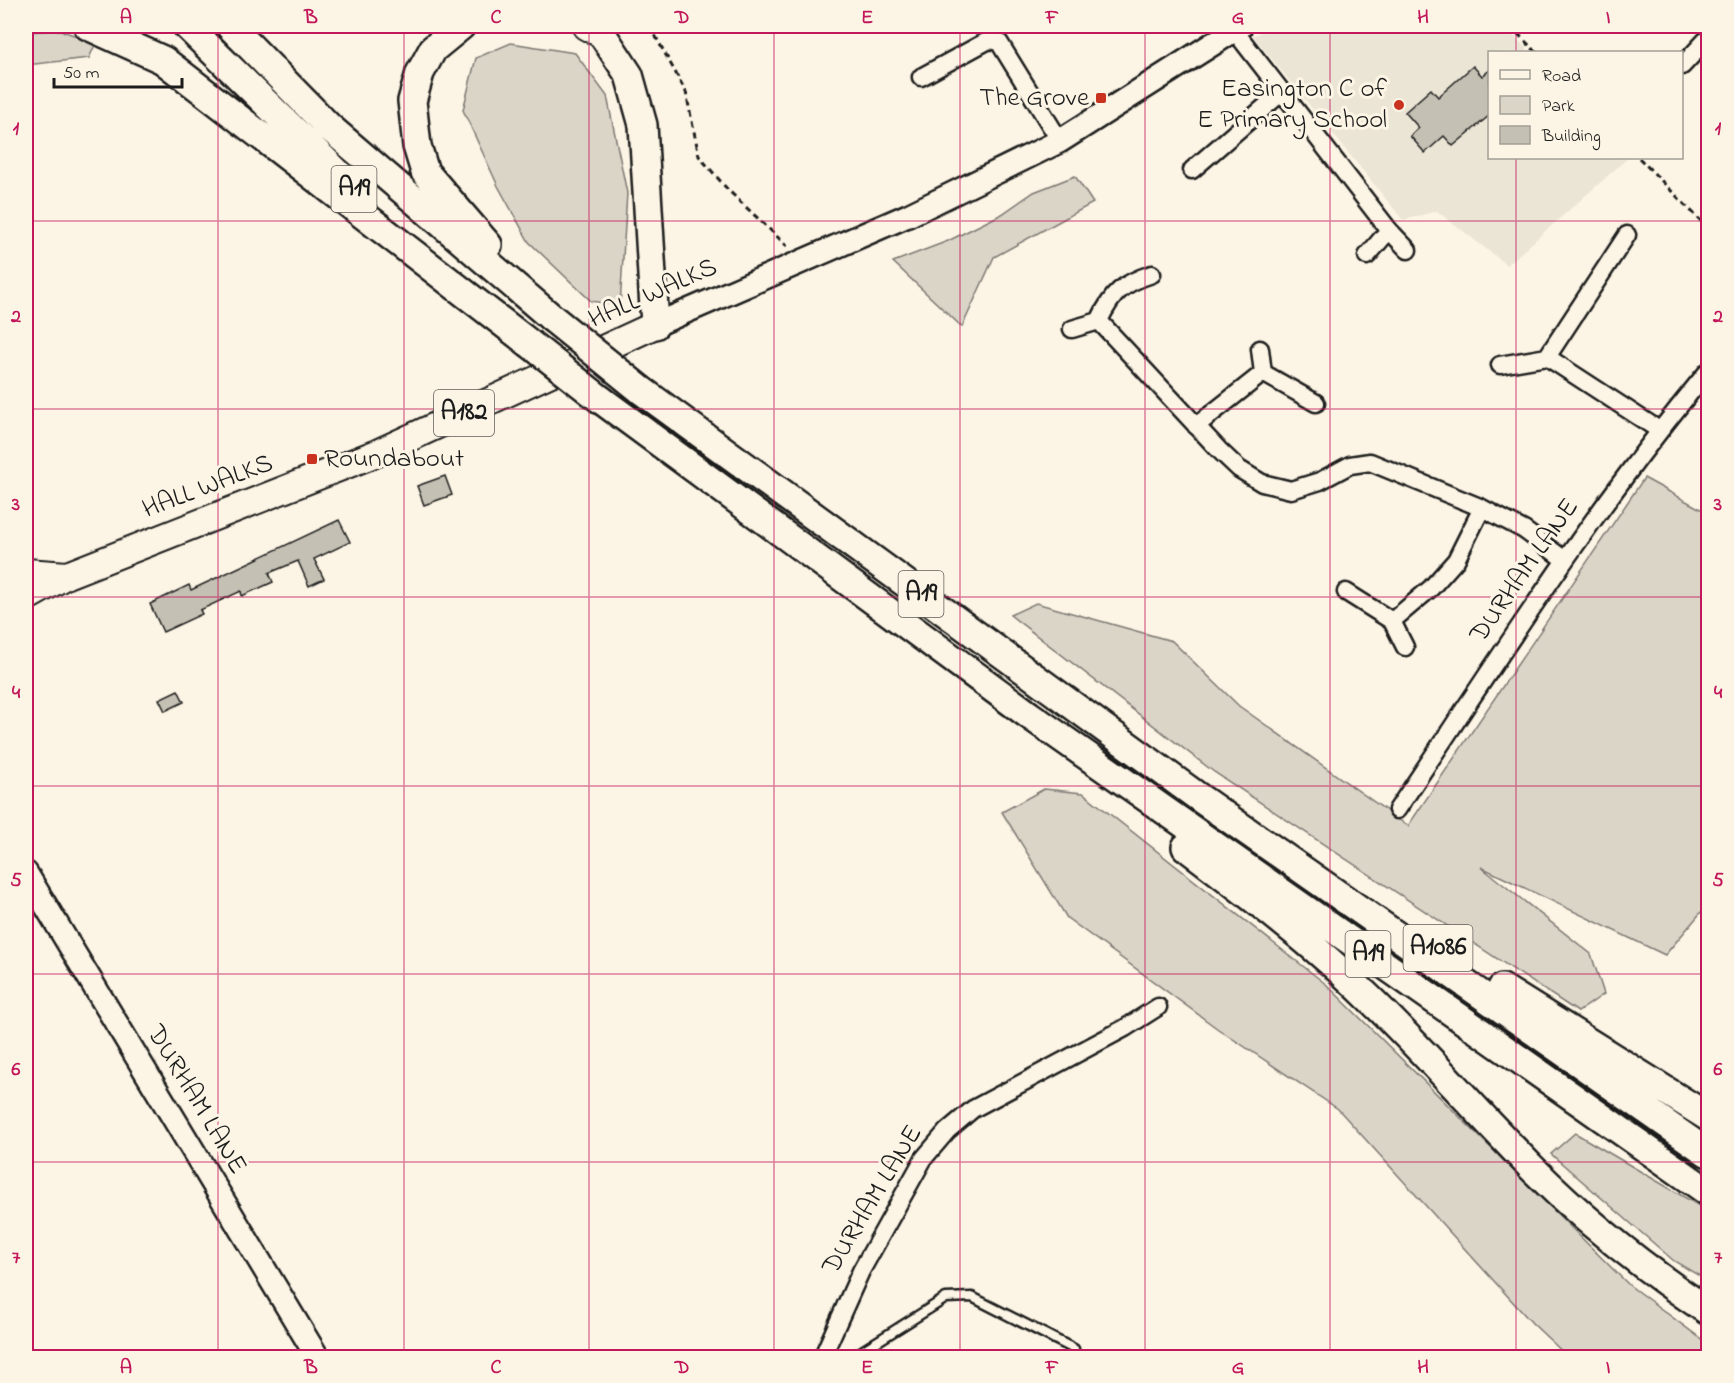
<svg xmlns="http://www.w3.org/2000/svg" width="1734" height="1383" font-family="'Indie Flower',sans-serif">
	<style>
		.built { fill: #ebe5d6 }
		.green { fill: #dbd5c8; stroke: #7c7872; stroke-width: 1.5 }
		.building { fill: #c4c0b3; stroke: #1c1c1c; stroke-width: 1.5 }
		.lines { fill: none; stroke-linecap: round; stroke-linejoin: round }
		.service-casing { stroke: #1c1c1c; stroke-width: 13 }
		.minor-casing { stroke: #1c1c1c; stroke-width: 21 }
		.secondary-casing { stroke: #1c1c1c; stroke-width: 27 }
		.primary-casing { stroke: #1c1c1c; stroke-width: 30 }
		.trunk-casing { stroke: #1c1c1c; stroke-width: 32 }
		.path { stroke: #1c1c1c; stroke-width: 3; stroke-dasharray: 6 4.5; stroke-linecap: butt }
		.service { stroke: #fcf5e5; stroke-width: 8 }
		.minor { stroke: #fcf5e5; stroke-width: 16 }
		.secondary { stroke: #fcf5e5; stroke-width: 22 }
		.primary { stroke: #fcf5e5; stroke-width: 26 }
		.trunk { stroke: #fcf5e5; stroke-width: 27 }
		.trunk-bridge-casing { stroke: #1c1c1c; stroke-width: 32; stroke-linecap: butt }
		.trunk-bridge { stroke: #fcf5e5; stroke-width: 27 }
		.grid { fill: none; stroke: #c2185b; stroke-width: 1.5; stroke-opacity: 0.55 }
		.poi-dot { fill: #c8321e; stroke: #fcf5e5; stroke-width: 2 }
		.labels { text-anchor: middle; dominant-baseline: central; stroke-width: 6; stroke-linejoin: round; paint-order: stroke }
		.shield { fill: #fcf5e5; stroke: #5f5d58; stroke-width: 1.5 }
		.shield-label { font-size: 26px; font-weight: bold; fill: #1c1c1c }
		.poi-label { font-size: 27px; fill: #1c1c1c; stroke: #fcf5e5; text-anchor: end }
		.street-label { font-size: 27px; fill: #1c1c1c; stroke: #fcf5e5 }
		.neatline { fill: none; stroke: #c2185b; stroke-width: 2 }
		.grid-label { font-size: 20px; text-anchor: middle; font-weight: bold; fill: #c2185b }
	</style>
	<rect width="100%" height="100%" fill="#fcf5e5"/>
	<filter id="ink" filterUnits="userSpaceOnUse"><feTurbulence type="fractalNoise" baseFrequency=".0167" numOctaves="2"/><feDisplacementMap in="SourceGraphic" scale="12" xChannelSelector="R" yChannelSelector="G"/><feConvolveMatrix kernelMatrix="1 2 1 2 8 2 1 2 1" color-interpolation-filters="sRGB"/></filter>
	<g filter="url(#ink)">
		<path class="built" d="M1272,26H1504L1530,52H1490V158H1628L1507,265L1437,211L1403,220L1253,36Z"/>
		<path class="green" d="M60,30L96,43L89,58L26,65V32Z
			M511,43L575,53L607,96L627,193L620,306L591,301L529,242L498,186L463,110L476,58Z
			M1075,176L1093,203L994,257L962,327L893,262L948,241L1002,214L1034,192Z
			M1644,478L1708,513V904L1665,955L1481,867L1591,954L1604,994L1578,1012L1214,772L1010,615L1036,603L1172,641L1239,706L1408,826Z
			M1044,789L1083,793L1327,985L1629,1285L1708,1344V1357H1568L1532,1323L1338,1109L1218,1029L1067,918L1002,812Z
			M1575,1133L1708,1211V1281L1674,1261L1551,1154Z"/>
		<path class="building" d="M1473,66L1482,76L1490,70V115L1453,146L1444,136L1425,153L1410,136L1419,128L1405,112L1431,89L1438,97Z
			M445,476L452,495L424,505L417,486Z
			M339,520L350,542L314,559L324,579L309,586L298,561L269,573L273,582L242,596L241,591L200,610L202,614L163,632L150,604L189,585L191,590Z
			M178,690L184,702L165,711L159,699Z"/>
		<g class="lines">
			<defs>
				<path id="service" d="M851,1358L946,1298L972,1297L1074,1349"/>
				<path id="minor" d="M1234,30L1389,230L1367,256
					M1682,66L1708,38
					M921,77L989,40L999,42L1060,141
					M1192,170L1282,92
					M1389,230L1408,250
					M1099,321L1219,450L1239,469L1262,483L1291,490L1320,481L1350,465L1370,462L1482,508L1524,530L1565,560
					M1072,329L1099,321C1112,293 1123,283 1152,274
					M1260,349L1263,373L1316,403
					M1547,357L1659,430
					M1500,365L1547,357L1627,235
					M1196,426L1263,373
					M1346,592L1392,621L1405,647
					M1392,621L1431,588L1456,560L1482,508
					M1397,810C1497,661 1593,509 1708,371
					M822,1358L861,1271L924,1158L947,1131L973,1109L1125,1028L1158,1007"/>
				<path id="secondary" d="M655,325L909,215L1060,141L1241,26
					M26,873L318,1358"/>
				<path id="primary" d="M26,572L67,575
					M26,598L67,575L377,453L655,325"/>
				<path id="trunk" d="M88,26L163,60L529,343
					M187,26L351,186
					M230,26L329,127L552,318
					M461,26L433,49L420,73L412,101L417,146L425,172L488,245
					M587,26L602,34L629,75L643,125L655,325
					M641,390L1201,799L1708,1153
					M600,399L1029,715L1708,1192
					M1186,847C1248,894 1313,943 1368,997C1425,1052 1477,1112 1532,1168C1586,1222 1645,1269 1708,1311
					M1502,988L1708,1117"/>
			</defs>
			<use href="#service" class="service-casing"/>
			<use href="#minor" class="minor-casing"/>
			<use href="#secondary" class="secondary-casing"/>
			<use href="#primary" class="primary-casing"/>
			<use href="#trunk" class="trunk-casing"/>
			<path class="path" d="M650,26L686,92L699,156L728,190L787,246
				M1510,26L1536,52
				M1639,158L1708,228"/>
			<use href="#service" class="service"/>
			<use href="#minor" class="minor"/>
			<use href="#secondary" class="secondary"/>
			<use href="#primary" class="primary"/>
			<use href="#trunk" class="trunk"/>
			<defs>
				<path id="trunk-bridge" d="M552,318L641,390
					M529,343L600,399"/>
			</defs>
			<use href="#trunk-bridge" class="trunk-bridge-casing"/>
			<use href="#trunk-bridge" class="trunk-bridge"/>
		</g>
	</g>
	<path class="grid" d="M218,26V1358M404,26V1358M589,26V1358M774,26V1358M960,26V1358M1145,26V1358M1330,26V1358M1516,26V52M1516,158V1358M26,221H1708M26,409H1708M26,597H1708M26,786H1708M26,974H1708M26,1162H1708"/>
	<g class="poi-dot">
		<rect x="1095" y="92" width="12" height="12" rx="3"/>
		<circle cx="1399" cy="105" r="6"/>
		<rect x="306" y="453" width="12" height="12" rx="3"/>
	</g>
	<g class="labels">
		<g class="shield">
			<rect x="331.5" y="166" width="45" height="46" rx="4.5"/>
			<rect x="434" y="390" width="60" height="46" rx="4.5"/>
			<rect x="898.5" y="571" width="45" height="46" rx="4.5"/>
			<rect x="1403.5" y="925" width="69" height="46" rx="4.5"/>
			<rect x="1345.5" y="931" width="45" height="46" rx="4.5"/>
		</g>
		<g class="shield-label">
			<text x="354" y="189">A19</text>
			<text x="464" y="413">A182</text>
			<text x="921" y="594">A19</text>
			<text x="1438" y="948">A1086</text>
			<text x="1368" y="954">A19</text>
		</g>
		<g class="poi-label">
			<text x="1387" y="89">Easington C of<tspan x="1387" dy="31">E Primary School</tspan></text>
			<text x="1089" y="98">The Grove</text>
			<text x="324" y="459" text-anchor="start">Roundabout</text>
		</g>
		<g class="street-label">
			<text transform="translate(653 294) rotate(-24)">HALL WALKS</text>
			<text transform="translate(208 487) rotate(-21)">HALL WALKS</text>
			<text transform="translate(1525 571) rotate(-55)">DURHAM LANE</text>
			<text transform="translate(196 1100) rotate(59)">DURHAM LANE</text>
			<text transform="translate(873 1200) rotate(-59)">DURHAM LANE</text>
		</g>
	</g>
	<rect width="1734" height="1383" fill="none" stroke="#fcf5e5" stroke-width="66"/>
	<rect x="1488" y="51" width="195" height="108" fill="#fcf5e5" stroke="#a29e95" stroke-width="1.5"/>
	<rect x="1500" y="70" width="30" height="9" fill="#fcf5e5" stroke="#a29e95" stroke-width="1.5"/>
	<text x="1542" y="81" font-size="18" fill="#1c1c1c">Road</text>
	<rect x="1500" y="96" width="30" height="18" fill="#dbd5c8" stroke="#a29e95" stroke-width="1.5"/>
	<text x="1542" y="111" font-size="18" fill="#1c1c1c">Park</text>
	<rect x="1500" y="126" width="30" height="18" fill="#c4c0b3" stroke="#a29e95" stroke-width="1.5"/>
	<text x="1542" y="141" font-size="18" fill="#1c1c1c">Building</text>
	<path d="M54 78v9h128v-9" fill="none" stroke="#1c1c1c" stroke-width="3"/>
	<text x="63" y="78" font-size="18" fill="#1c1c1c" stroke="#fcf5e5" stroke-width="4.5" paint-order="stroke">50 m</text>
	<rect x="33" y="33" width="1668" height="1317" class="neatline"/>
	<g class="grid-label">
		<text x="126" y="23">A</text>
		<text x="311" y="23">B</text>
		<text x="496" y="23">C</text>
		<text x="682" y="23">D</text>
		<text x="867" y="23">E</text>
		<text x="1052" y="23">F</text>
		<text x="1238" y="23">G</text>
		<text x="1423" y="23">H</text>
		<text x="1608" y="23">I</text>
		<text x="16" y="134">1</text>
		<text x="1718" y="134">1</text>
		<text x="16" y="322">2</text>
		<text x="1718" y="322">2</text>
		<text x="16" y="510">3</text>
		<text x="1718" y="510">3</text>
		<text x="16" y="698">4</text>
		<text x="1718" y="698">4</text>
		<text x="16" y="886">5</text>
		<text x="1718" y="886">5</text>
		<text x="16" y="1075">6</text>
		<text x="1718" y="1075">6</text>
		<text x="16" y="1263">7</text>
		<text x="1718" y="1263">7</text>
		<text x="126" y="1373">A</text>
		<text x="311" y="1373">B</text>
		<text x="496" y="1373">C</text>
		<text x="682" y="1373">D</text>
		<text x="867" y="1373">E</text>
		<text x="1052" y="1373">F</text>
		<text x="1238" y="1373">G</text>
		<text x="1423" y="1373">H</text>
		<text x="1608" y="1373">I</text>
	</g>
</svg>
